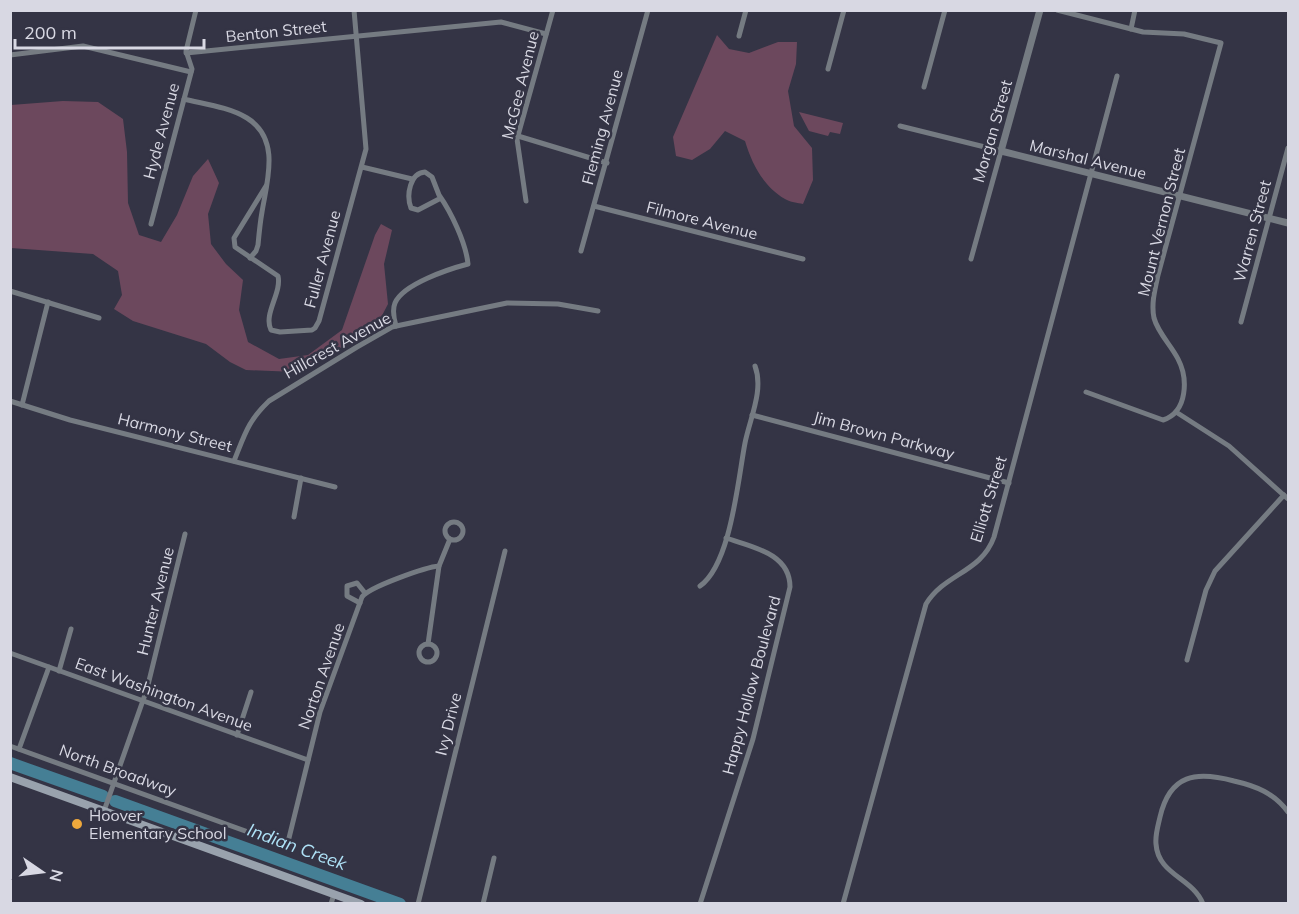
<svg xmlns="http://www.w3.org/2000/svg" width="1299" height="914" viewBox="0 0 1299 914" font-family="Mulish,sans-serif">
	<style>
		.green { fill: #6c485d }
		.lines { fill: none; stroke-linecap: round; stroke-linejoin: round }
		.river { stroke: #457f95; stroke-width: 12 }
		.minor { stroke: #757b82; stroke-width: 5 }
		.tertiary { stroke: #757b82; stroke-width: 7 }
		.secondary { stroke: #99a2ad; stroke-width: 8 }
		.poi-dot { fill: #eea83c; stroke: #343445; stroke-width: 2 }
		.labels { text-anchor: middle; stroke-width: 5; stroke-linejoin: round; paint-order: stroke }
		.street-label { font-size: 16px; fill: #d8d8e3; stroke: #343445 }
		.poi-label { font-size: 16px; fill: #d8d8e3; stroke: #343445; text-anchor: start }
		.water-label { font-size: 18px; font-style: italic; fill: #afe2f7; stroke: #343445 }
	</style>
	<rect width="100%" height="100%" fill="#343445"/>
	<g class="green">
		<path d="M717,35l12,14 20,4 29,-11h19l-1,22 -8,27 6,35 18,22 1,32 -10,24c-5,-1 -13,-2 -18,-5 -22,-13 -33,-35 -40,-58l-20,-10 -15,18 -18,11 -16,-4 -3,-19z"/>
		<polygon points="63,101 98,102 123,119 127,152 128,203 139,235 161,242 177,215 193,176 208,159 219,183 208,214 211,244 226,264 243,280 239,310 248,342 279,359 308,355 342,330 375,235 381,224 392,230 384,264 388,304 374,331 296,372 246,370 230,362 206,344 133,321 114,309 122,295 118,271 93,254 11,248 11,105"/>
		<polygon points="799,112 843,123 840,134 830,132 828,136 809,131"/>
	</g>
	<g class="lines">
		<g class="river">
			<polyline points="10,763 103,796"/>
			<polyline points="115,801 400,904"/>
		</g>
		<g class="minor">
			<path d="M1057,10l86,22 41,2 37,9 -63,232c-3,14 -7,29 -4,43 4,15 17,27 24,41 10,19 10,53 -15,61l-77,-28"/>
			<polyline points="1131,29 1135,10"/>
			<polyline points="739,36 746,10"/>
			<polyline points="186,53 501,22 546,34"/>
			<polyline points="10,55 83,46 191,72"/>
			<polyline points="828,69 844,10"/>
			<polyline points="924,87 945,10"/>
			<path d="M184,99c20,5 45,8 63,19 34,21 20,63 15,94 -2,11 -3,22 -4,33l-2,6 -6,7"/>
			<polyline points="900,126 1001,151 971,259"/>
			<polyline points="518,136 607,163"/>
			<polyline points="362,167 412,179"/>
			<path d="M266,186l-32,52 1,9 43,29c4,17 -15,38 -7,54l9,2 32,-2 3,-2 4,-7 47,-172 -12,-139"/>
			<polyline points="526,201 517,139 553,10"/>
			<polyline points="594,206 803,259"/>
			<polyline points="151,224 192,69 186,51 196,10"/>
			<polyline points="581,251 648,10"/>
			<polyline points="10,291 99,318"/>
			<polyline points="1241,322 1288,148"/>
			<path d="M396,326c-2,-7 -4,-16 -1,-23 8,-19 54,-34 73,-39 -2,-21 -17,-52 -29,-69l-7,-18 -7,-5c-15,1 -19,23 -14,36l7,2 23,-12"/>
			<polyline points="10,401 70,420 335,487"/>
			<polyline points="22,405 48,302"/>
			<polyline points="1176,412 1229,446 1288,499"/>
			<polyline points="752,415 1009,483"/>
			<path d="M234,461c11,-27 14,-40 35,-60l88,-54 35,-20 9,-2 106,-22 51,1 40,7"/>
			<polyline points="294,517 301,478"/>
			<circle cx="454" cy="531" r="9"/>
			<path d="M700,586c31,-22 38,-107 45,-143 5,-25 19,-53 10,-77"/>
			<polyline points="360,603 347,596 347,586 357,583 365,593"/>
			<polyline points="428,644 439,566 450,539"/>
			<circle cx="428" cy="653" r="9"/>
			<polyline points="10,653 308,760"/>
			<polyline points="1187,660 1206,590 1215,571 1284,495"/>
			<polyline points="59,671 71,629"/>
			<polyline points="237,735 251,692"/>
			<path d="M10,746l274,99 5,-7 31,-126 42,-115c7,-10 64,-30 77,-31"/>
			<polyline points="19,749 49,667"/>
			<polyline points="104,811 147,689 185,534"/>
			<polyline points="331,904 334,894"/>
			<polyline points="418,904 505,551"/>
			<polyline points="483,904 494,858"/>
			<path d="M700,904l53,-165 37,-152c0,-34 -38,-40 -64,-49"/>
			<path d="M843,904l83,-300c19,-31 55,-31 68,-67l123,-461"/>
			<path d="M1203,904c-10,-26 -45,-29 -47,-60 -1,-9 2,-18 4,-27 10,-43 36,-46 74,-36 22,5 40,12 54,31"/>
		</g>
		<polyline class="tertiary" points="1040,10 1001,151 1288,223"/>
		<polyline class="secondary" points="10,777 361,904"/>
	</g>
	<circle class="poi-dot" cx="77" cy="824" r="6"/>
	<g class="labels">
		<g class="street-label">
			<text transform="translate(276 31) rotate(-6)" y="6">Benton Street</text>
			<text transform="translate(520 85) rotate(-76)" y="6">McGee Avenue</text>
			<text transform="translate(602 127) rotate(-75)" y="6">Fleming Avenue</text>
			<text transform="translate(161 131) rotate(-75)" y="6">Hyde Avenue</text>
			<text transform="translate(992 131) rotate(-74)" y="6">Morgan Street</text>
			<text transform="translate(1088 159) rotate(14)" y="6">Marshal Avenue</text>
			<text transform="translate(702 220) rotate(14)" y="6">Filmore Avenue</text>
			<text transform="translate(1161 222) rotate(-76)" y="6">Mount Vernon Street</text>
			<text transform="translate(1252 231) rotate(-75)" y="6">Warren Street</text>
			<text transform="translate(322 259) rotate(-75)" y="6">Fuller Avenue</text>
			<text transform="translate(337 345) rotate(-29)" y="6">Hillcrest Avenue</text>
			<text transform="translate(175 432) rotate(14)" y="6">Harmony Street</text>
			<text transform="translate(884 435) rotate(15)" y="6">Jim Brown Parkway</text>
			<text transform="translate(988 499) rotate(-73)" y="6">Elliott Street</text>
			<text transform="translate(155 601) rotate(-76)" y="6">Hunter Avenue</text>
			<text transform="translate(321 676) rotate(-71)" y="6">Norton Avenue</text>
			<text transform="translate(751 685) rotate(-75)" y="6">Happy Hollow Boulevard</text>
			<text transform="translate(164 694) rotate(20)" y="6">East Washington Avenue</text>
			<text transform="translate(448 724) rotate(-76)" y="6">Ivy Drive</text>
			<text transform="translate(118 770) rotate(20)" y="6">North Broadway</text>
		</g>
		<g class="poi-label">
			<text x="89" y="821">Hoover<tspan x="89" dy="18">Elementary School</tspan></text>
		</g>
		<g class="water-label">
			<text transform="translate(297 847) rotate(20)" y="6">Indian Creek</text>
		</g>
	</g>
	<rect width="1299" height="914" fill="none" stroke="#d8d8e3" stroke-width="24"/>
	<g transform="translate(42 872) rotate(104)" stroke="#343445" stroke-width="4.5" paint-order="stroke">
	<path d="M0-4.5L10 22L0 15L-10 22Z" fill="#d8d8e3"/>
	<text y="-9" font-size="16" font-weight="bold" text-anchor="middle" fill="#d8d8e3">N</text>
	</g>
	<path d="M15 39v9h189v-9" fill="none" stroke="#d8d8e3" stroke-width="3"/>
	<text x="24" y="39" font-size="18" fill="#d8d8e3" stroke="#343445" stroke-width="4.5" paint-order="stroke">200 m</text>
</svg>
